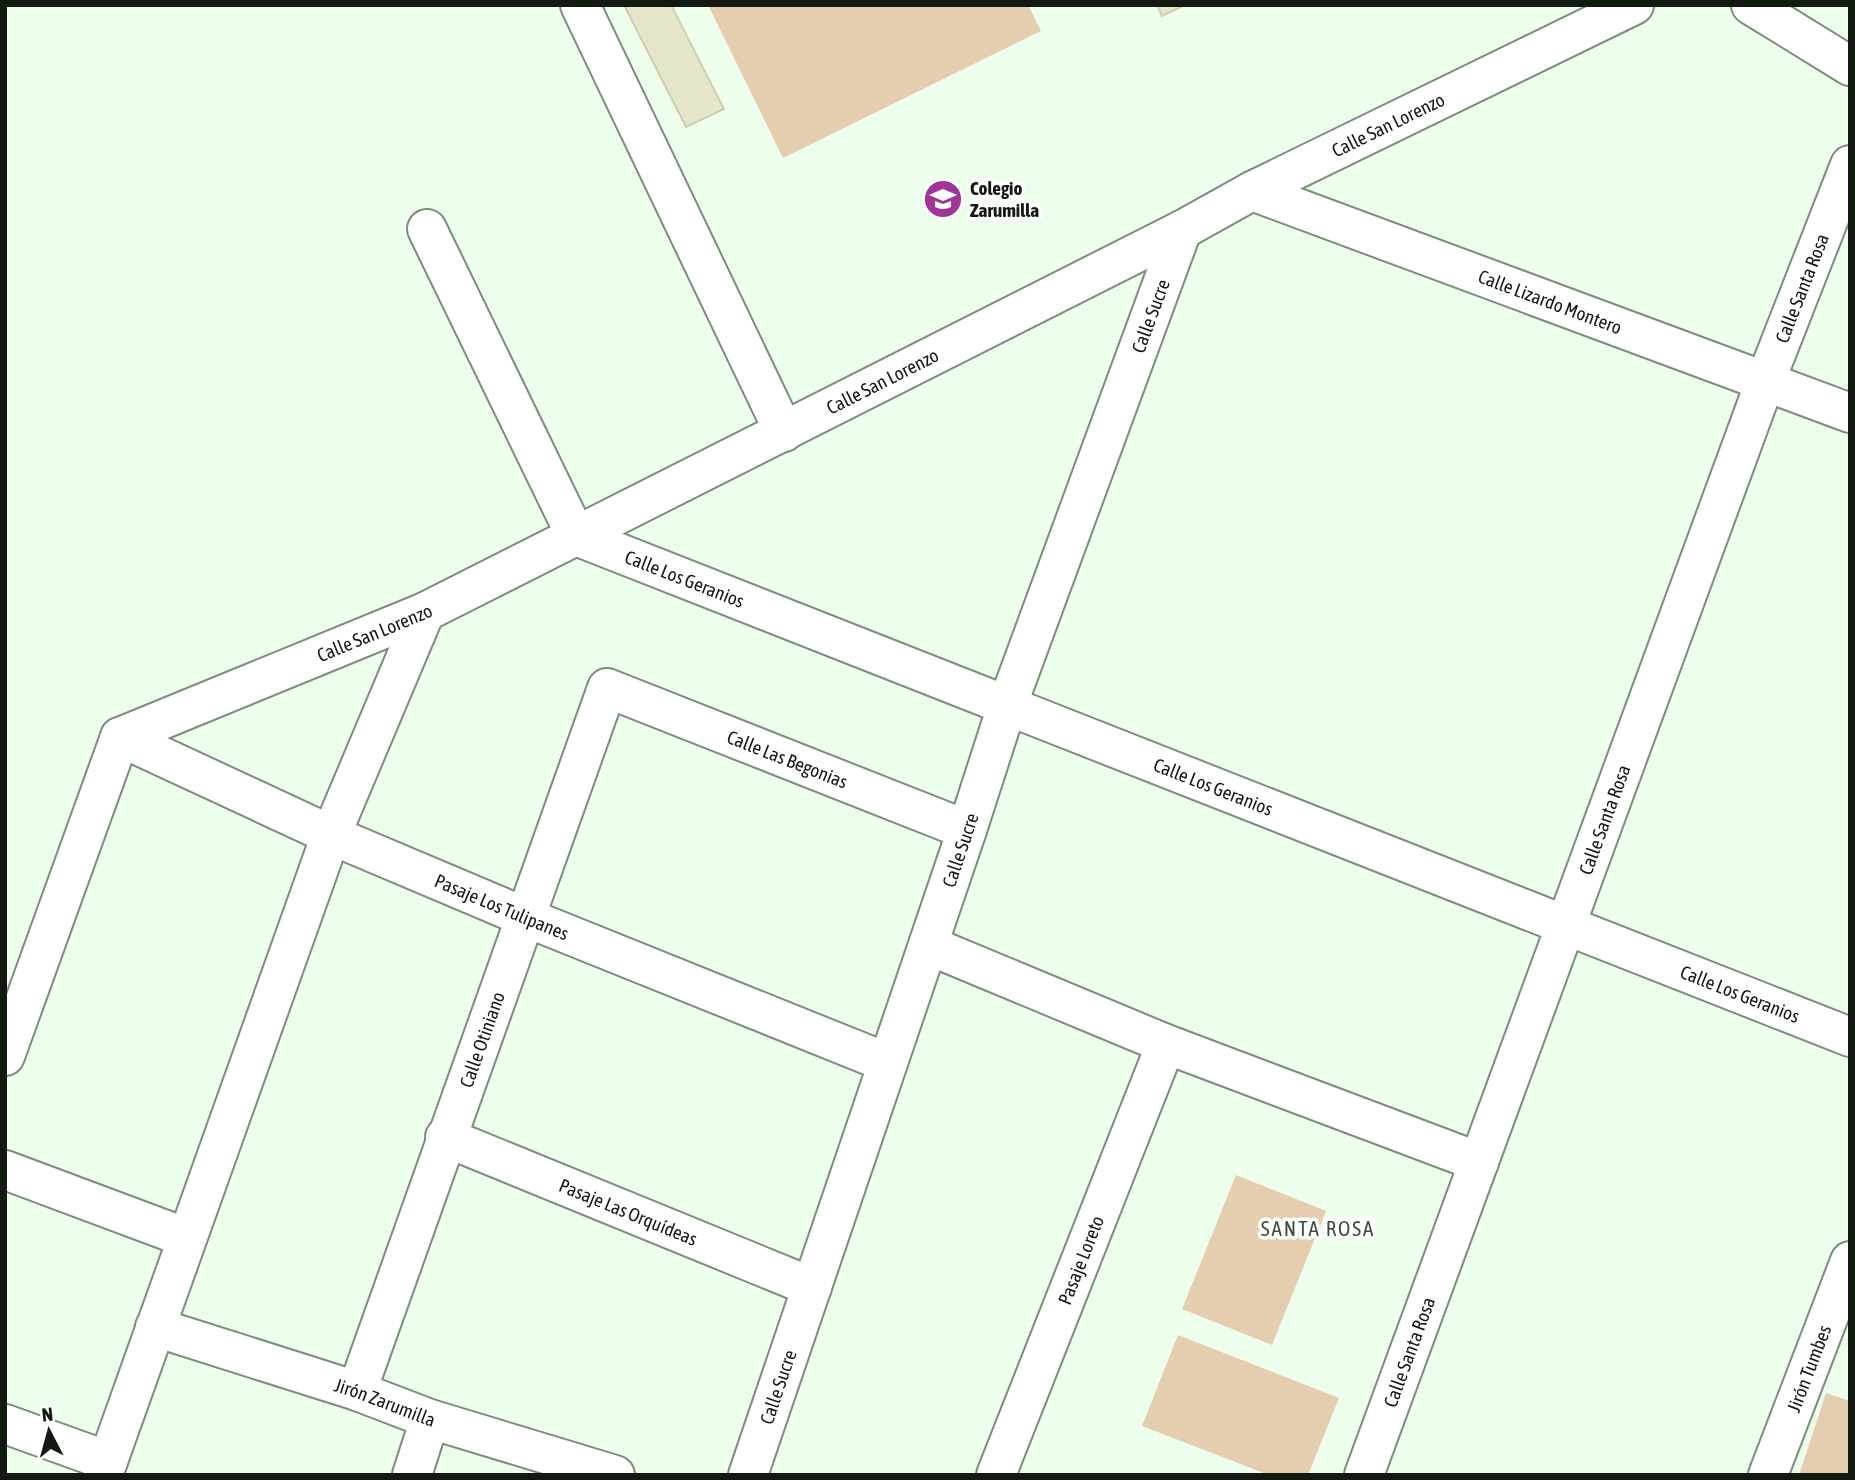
<svg xmlns="http://www.w3.org/2000/svg" width="1855" height="1480" viewBox="0 0 1855 1480" font-family="'Asap Condensed',sans-serif">
	<style>
		.green { fill: #e5ceb0 }
		.building { fill: #e5e6c9; stroke: #cdceb1; stroke-width: 2 }
		.lines { fill: none; stroke-linecap: round; stroke-linejoin: round }
		.minor-casing { stroke: #7a8e79; stroke-width: 42 }
		.minor { stroke: #fff; stroke-width: 38 }
		.labels { text-anchor: middle; stroke-width: 7; stroke-linejoin: round; paint-order: stroke }
		.street-label { font-size: 19px; fill: #121a12; stroke: #fff }
		.poi-label { font-size: 19px; font-weight: bold; fill: #121a12; stroke: #fff; text-anchor: start }
		.neighbourhood-label { font-size: 21px; letter-spacing: 2px; fill: #3d4f3c; stroke: #fff }
	</style>
	<rect width="100%" height="100%" fill="#edfeec"/>
	<g class="green">
		<polygon points="708,5 1028,5 1041,31 783,158"/>
		<polygon points="1236,1175 1326,1211 1272,1345 1182,1309"/>
		<polygon points="1178,1335 1339,1398 1308,1475 1269,1475 1142,1426"/>
		<polygon points="1826,1393 1850,1401 1850,1475 1799,1475"/>
	</g>
	<g class="building">
		<polygon points="624,5 671,5 724,109 686,127"/>
		<polygon points="1157,5 1185,5 1162,16"/>
	</g>
	<g class="lines">
		<g class="minor-casing">
			<g id="minor">
				<polyline points="580,5 784,432"/>
				<polyline points="1751,5 1850,66"/>
				<path id="s1" d="M1252,191l598,222"/>
				<path id="s2" d="M427,229l149,307 1274,501"/>
				<path id="s3" d="M120,737l305,-125 757,-382 70,-39 382,-186"/>
				<path id="s4" d="M120,737l211,98 194,82 363,146"/>
				<polyline points="928,945 1166,1044 1479,1162"/>
				<polyline points="5,1056 120,737"/>
				<path id="s5" d="M445,1137l367,150"/>
				<polyline points="5,1170 187,1238"/>
				<path id="s6" d="M155,1327l202,64 73,28 185,56"/>
				<path id="s7" d="M357,1391l250,-703 360,142"/>
				<polyline points="5,1424 108,1461"/>
				<polyline points="103,1475 331,835 425,612"/>
				<polyline points="412,1475 430,1419"/>
				<path id="s8" d="M748,1475l219,-645 40,-124 175,-476"/>
				<path id="s9" d="M996,1475l170,-431"/>
				<path id="s10" d="M1364,1475l401,-1093 85,-217"/>
				<path id="s11" d="M1768,1475l82,-214"/>
			</g>
		</g>
		<use href="#minor" class="minor"/>
	</g>
	<defs>
		<g id="school-disc" transform="scale(2.0125)"><circle r="9.5" fill="#a03597" stroke="#fff"/><path d="M0-5L7-2L0 1L-7-2ZM-4 1L0 2.5L4 1V4Q0 6-4 4Z" fill="#fff"/></g>
	</defs>
	<g fill-rule="evenodd">
		<use href="#school-disc" x="943" y="199"/>
	</g>
	<g class="labels">
		<g class="street-label">
			<text dy="7" stroke="none"><textPath href="#s3" startOffset="1409">Calle San Lorenzo</textPath></text>
			<text dy="7" stroke="none"><textPath href="#s10" startOffset="1265">Calle Santa Rosa</textPath></text>
			<text dy="7" stroke="none"><textPath href="#s1" startOffset="318">Calle Lizardo Montero</textPath></text>
			<text dy="7" stroke="none"><textPath href="#s8" startOffset="1227">Calle Sucre</textPath></text>
			<text dy="7" stroke="none"><textPath href="#s3" startOffset="842">Calle San Lorenzo</textPath></text>
			<text dy="7" stroke="none"><textPath href="#s2" startOffset="458">Calle Los Geranios</textPath></text>
			<text dy="7" stroke="none"><textPath href="#s3" startOffset="275">Calle San Lorenzo</textPath></text>
			<text dy="7" stroke="none"><textPath href="#s7" startOffset="940">Calle Las Begonias</textPath></text>
			<text dy="7" stroke="none"><textPath href="#s2" startOffset="1026">Calle Los Geranios</textPath></text>
			<text dy="7" stroke="none"><textPath href="#s10" startOffset="698">Calle Santa Rosa</textPath></text>
			<text dy="7" stroke="none"><textPath href="#s8" startOffset="660">Calle Sucre</textPath></text>
			<text dy="7" stroke="none"><textPath href="#s4" startOffset="418">Pasaje Los Tulipanes</textPath></text>
			<text dy="7" stroke="none"><textPath href="#s2" startOffset="1592">Calle Los Geranios</textPath></text>
			<text dy="7" stroke="none"><textPath href="#s7" startOffset="373">Calle Otiniano</textPath></text>
			<text dy="7" stroke="none"><textPath href="#s5" startOffset="198">Pasaje Las Orquídeas</textPath></text>
			<text dy="7" stroke="none"><textPath href="#s9" startOffset="231">Pasaje Loreto</textPath></text>
			<text dy="7" stroke="none"><textPath href="#s10" startOffset="131">Calle Santa Rosa</textPath></text>
			<text dy="7" stroke="none"><textPath href="#s11" startOffset="114">Jirón Tumbes</textPath></text>
			<text dy="7" stroke="none"><textPath href="#s8" startOffset="93">Calle Sucre</textPath></text>
			<text dy="7" stroke="none"><textPath href="#s6" startOffset="242">Jirón Zarumilla</textPath></text>
		</g>
		<g class="poi-label">
			<text x="970" y="195">Colegio<tspan x="970" dy="22">Zarumilla</tspan></text>
		</g>
		<g class="neighbourhood-label">
			<text x="1318" y="1236">SANTA ROSA</text>
		</g>
	</g>
	<rect width="1855" height="1480" fill="none" stroke="#121a12" stroke-width="14"/>
	<g transform="translate(49 1431) rotate(354)" stroke="#ffffff" stroke-width="5" paint-order="stroke">
	<path d="M0-5L12 26L0 18L-12 26Z" fill="#121a12"/>
	<text y="-10" font-size="19" font-weight="bold" text-anchor="middle" fill="#121a12">N</text>
	</g>
</svg>
